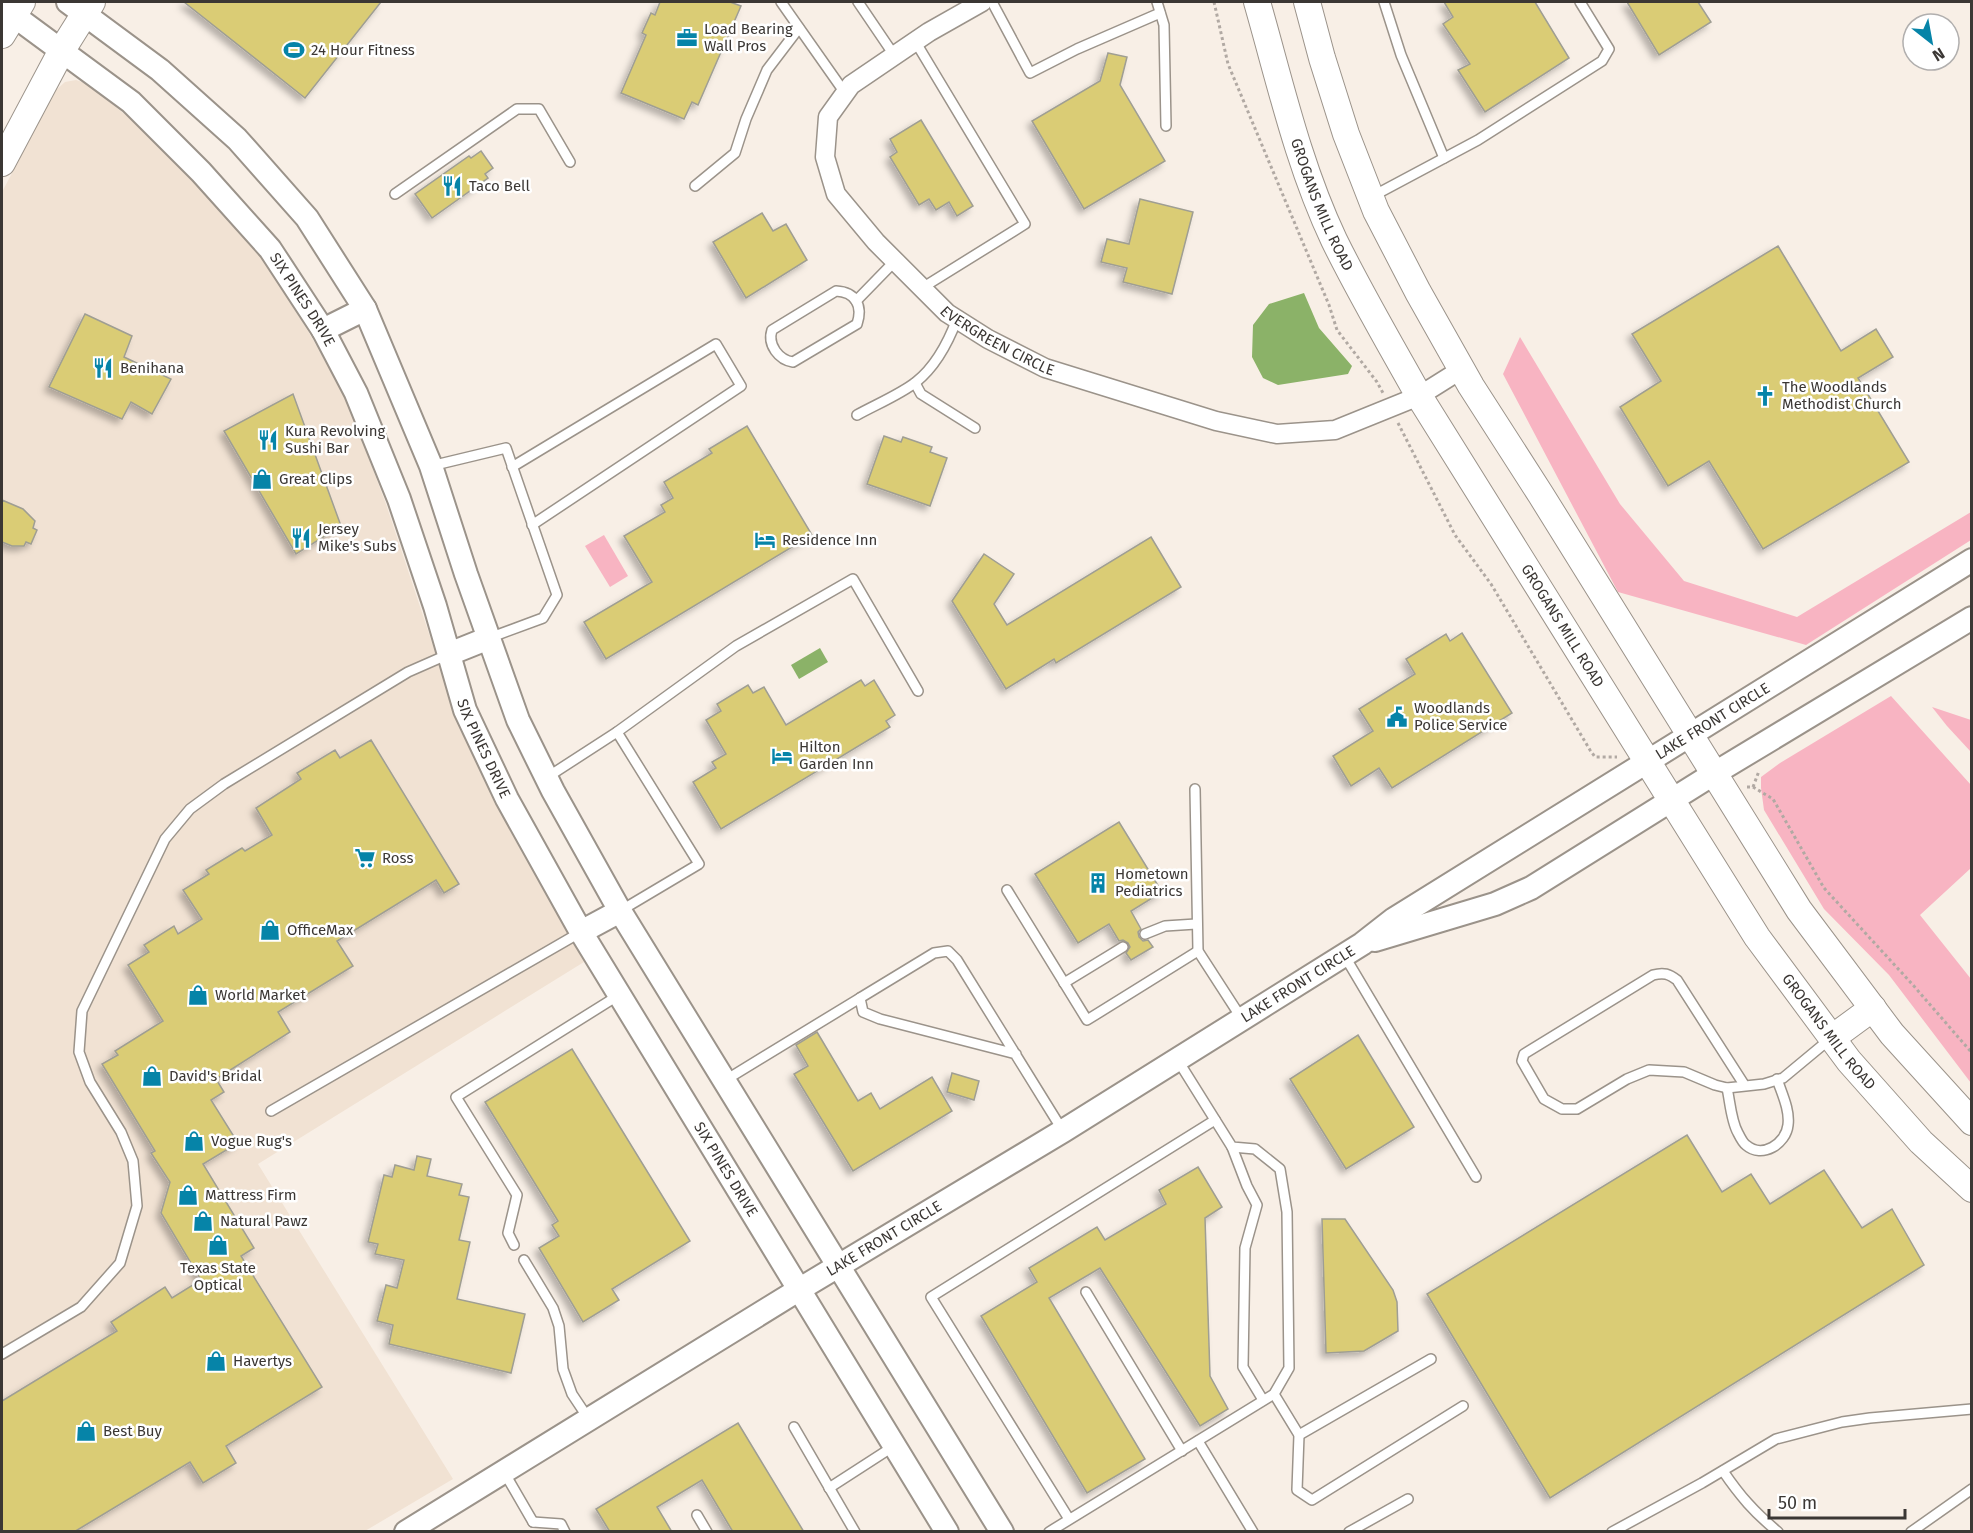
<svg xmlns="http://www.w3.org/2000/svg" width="1973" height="1533" viewBox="0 0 1973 1533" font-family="'Fira Sans',sans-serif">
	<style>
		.built { fill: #f1e2d3 }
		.green { fill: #f8b4c2 }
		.water { fill: #8bb268 }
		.building { fill: #dacc75; stroke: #9f9e93; stroke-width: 1.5; filter: url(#shadow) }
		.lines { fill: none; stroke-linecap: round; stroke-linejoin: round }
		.service-casing { stroke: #9b938a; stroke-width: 12 }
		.minor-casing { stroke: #9b938a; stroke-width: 21 }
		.tertiary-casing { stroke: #9b938a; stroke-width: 26 }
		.secondary-casing { stroke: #9b938a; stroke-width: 28 }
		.path { stroke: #b1a9a3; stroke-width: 3; stroke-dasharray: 3 3; stroke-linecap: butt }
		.service { stroke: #fff; stroke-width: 9 }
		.minor { stroke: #fff; stroke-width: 18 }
		.tertiary { stroke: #fff; stroke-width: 22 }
		.secondary { stroke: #fff; stroke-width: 26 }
		.labels { text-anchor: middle; stroke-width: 5; stroke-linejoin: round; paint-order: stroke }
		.poi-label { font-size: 15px; fill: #3b3734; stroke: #fff; text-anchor: start }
		.street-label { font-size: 15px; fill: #3b3734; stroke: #fff }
	</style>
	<defs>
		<filter id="shadow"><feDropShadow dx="-4.5" dy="4.5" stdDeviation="3" flood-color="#0004"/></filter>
	</defs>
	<rect width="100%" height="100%" fill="#f8efe6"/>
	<polygon class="built" points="76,80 88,84 163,146 262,257 308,331 346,398 386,504 456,715 499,807 584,962 258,1164 453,1479 365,1531 2,1532 2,192 56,90 65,82"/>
	<g class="green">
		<polygon points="1520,337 1620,504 1684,581 1797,617 1971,512 1971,540 1806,645 1618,592 1503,374"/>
		<polygon points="604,535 628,576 610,587 585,546"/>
		<polygon points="1891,696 1971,785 1971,868 1920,915 1971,979 1971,1083 1889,975 1824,909 1764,810 1761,788 1761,777 1780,763"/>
		<polygon points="1932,707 1971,720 1971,752 1947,726"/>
	</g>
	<g class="water">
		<polygon points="1304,293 1319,328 1352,366 1348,374 1278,385 1263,378 1252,357 1253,325 1269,304"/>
		<polygon points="820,648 828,662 799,679 791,665"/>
	</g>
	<g class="building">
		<polygon points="184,2 381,2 305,98"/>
		<polygon points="660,2 730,2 741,6 698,105 692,102 684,119 621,93 646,35 642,33 651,13 655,15"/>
		<polygon points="1444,2 1535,2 1569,58 1485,112 1458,70 1470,64 1443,24 1453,17"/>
		<polygon points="1627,2 1698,2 1711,22 1659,55"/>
		<polygon points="1108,53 1127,57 1120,85 1165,161 1084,209 1032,121 1100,81"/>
		<polygon points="921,120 973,206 957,216 949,202 936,210 929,199 919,205 890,157 897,152 890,139"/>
		<polygon points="481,151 493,168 485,174 488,178 432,218 415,194 469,156 471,158"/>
		<polygon points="1140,199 1193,212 1172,294 1123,282 1127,268 1101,262 1107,239 1129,244"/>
		<polygon points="762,213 773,231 786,224 807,260 746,298 713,242"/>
		<polygon points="1778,246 1841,351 1876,329 1893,357 1858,378 1909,462 1763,549 1709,461 1668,486 1620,407 1661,381 1632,334"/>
		<polygon points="85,314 132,336 124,357 171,379 152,414 131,402 122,419 49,387"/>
		<polygon points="293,394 341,526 296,554 224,431"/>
		<polygon points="747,426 812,535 606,659 584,622 652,582 624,536 665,512 661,505 673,498 664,482 712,453 709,449"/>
		<polygon points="884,436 901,442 903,437 932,447 930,452 947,458 930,506 867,484"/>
		<polygon points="2,500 23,509 35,521 33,528 37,530 31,544 26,542 24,546 12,546 2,542"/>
		<polygon points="1151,537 1181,587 1056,663 1054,659 1006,689 952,601 984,554 1014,574 994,604 1007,625"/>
		<polygon points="1462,633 1512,713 1392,788 1379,768 1351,786 1333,756 1373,731 1359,709 1415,674 1406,659 1446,634 1450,641"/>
		<polygon points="861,680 865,686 874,680 895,715 886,721 890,727 721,829 693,782 716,768 712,762 726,754 706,720 721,711 717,704 748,685 753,693 764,687 786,725"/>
		<polygon points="371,740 459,884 444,893 436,880 337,941 353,966 278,1012 290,1032 216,1079 224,1092 211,1100 238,1143 203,1164 254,1248 241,1256 322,1387 226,1446 236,1463 203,1483 190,1462 74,1532 2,1532 2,1401 117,1331 111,1322 165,1287 172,1298 201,1280 161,1213 170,1182 151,1153 155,1151 102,1064 118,1055 115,1051 163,1021 128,965 149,952 144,945 174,926 178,934 202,919 183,890 209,874 206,870 242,848 245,851 272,835 256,808 301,779 297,773 335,750 340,758"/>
		<polygon points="1119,822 1162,892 1131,911 1141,929 1138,932 1139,937 1143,941 1148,940 1153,947 1131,960 1126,953 1130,947 1128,943 1123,940 1119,941 1109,924 1078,943 1035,874"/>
		<polygon points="817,1032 858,1101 871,1093 880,1109 932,1077 952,1111 853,1171 794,1074 808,1066 796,1045"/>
		<polygon points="1358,1035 1414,1127 1346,1169 1290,1079"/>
		<polygon points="572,1049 690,1241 612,1289 619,1300 583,1322 539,1248 559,1236 552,1225 558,1221 485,1102"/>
		<polygon points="952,1073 979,1081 974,1100 947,1092"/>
		<polygon points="1687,1135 1722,1192 1751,1174 1770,1204 1824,1170 1862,1228 1892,1209 1924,1265 1550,1498 1427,1294"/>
		<polygon points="417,1156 431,1159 427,1176 462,1184 459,1195 469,1197 459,1240 470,1242 457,1299 525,1314 511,1373 389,1344 393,1325 377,1321 386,1285 397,1288 404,1260 375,1254 378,1244 368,1242 384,1175 392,1177 395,1165 414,1170"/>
		<polygon points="1198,1167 1222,1207 1205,1218 1210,1376 1228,1409 1200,1426 1100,1268 1049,1298 1145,1459 1087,1493 981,1316 1037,1282 1029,1268 1097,1227 1105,1240 1166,1204 1159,1190"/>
		<polygon points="1322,1219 1345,1219 1393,1290 1397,1302 1398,1331 1364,1351 1326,1353"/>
		<polygon points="738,1423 804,1532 733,1532 702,1480 657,1507 672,1532 610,1532 596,1509"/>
	</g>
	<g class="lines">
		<g class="service-casing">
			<g id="service">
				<polyline points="781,2 845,93"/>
				<polyline points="858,2 894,55"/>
				<polyline points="992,2 1030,73 1077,49 1160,13"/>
				<polyline points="1157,2 1164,25 1166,126"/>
				<polyline points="1384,2 1401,55 1444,158"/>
				<polyline points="915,41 1025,224 922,288"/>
				<polyline points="695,186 735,153 746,119 767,70 799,28"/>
				<polyline points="395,194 517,109 539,109 570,162"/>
				<polyline points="1373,196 1478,140 1602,61 1609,49 1580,2"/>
				<path d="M836,291c20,1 27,15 21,33l-64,38c-14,-2 -26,-17 -21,-32z"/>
				<polyline points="856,301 895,261"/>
				<polyline points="915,383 921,394 975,428"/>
				<path d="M857,415c18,-10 44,-21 59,-33 20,-16 32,-39 41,-63"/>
				<polyline points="431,466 506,448 557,595 543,618 489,638"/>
				<polyline points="512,467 716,344 741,386 532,525"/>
				<polyline points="617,732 699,864 620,911"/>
				<polyline points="546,778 617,732 736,646 853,579 918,691"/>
				<polyline points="1195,789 1198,951 1242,1019"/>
				<polyline points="1007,890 1087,1020 1198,951"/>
				<polyline points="1145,934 1165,926 1196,924"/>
				<polyline points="1344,955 1476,1177"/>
				<polyline points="1064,983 1123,947"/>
				<polyline points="1016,1054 880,1019 863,1012 860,998 934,953 948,951 957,960 1063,1131"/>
				<polyline points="724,1081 860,998"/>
				<path d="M1745,1086l-68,-106c-8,-6 -13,-8 -24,-5l-129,79 -2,7 22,38 18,10h15l50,-30 22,-9 35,2 31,13 12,3 37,-4 19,-6 47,-39"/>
				<path d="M1727,1088c3,13 4,33 11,45 2,4 5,10 8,12 16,14 40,-1 42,-20 2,-15 -6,-31 -11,-46"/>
				<polyline points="271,1111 581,932"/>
				<polyline points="1232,1147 1247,1186 1257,1205 1245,1248 1243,1367 1263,1400"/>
				<polyline points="514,1245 508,1233 517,1195 456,1097 619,995"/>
				<polyline points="524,1260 553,1308 559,1326 563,1369 572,1394 588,1418"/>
				<polyline points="1086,1292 1182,1451"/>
				<polyline points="2,1354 81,1307 120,1263 137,1206 133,1161 121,1132 90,1082 79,1052 82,1011 165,839 190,809 224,784 408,672 449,654"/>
				<polyline points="1274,1394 1299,1435 1297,1490 1312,1500 1463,1406"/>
				<polyline points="794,1427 855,1532"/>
				<polyline points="1299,1435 1431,1359"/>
				<polyline points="1198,1441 1253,1532"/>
				<path d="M1723,1471c17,25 31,41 55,61"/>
				<polyline points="504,1472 533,1522"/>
				<polyline points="829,1488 894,1446"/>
				<polyline points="697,1515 707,1532"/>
				<polyline points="1069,1519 931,1297 1215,1120"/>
				<polyline points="533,1522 561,1524 565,1532"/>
				<polyline points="1049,1532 1274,1394 1289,1368 1287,1212 1280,1169 1255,1149 1232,1147 1177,1059"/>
				<polyline points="1349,1532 1408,1499"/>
				<polyline points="1612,1532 1702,1483 1776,1439 1842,1422 1870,1418 1972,1409"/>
				<polyline points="1911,1532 1972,1489"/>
			</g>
		</g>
		<g class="minor-casing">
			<g id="minor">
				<path id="s1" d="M982,2l-53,30 -78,53 -23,32 -3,40 11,37 40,48 71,71 41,26 57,29 171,53 61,13 58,-4 84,-34 43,-27"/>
			</g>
		</g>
		<g class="tertiary-casing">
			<g id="tertiary">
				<polyline points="68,2 160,70 237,139 307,218 365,309 431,466 466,574 518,720 553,791 620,911 1002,1532"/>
				<path id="s2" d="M2,5l11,10 118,87 70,70 69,77 53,81 33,63 43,106 36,107 30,104 42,89 74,133 366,600"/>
				<polyline points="323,330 365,309"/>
				<polyline points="449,654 489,638"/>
				<polyline points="581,932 620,911"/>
				<polyline points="1375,940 1495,904 1531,888 1715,773 1972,618"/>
				<path id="s3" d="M406,1532l394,-243 263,-158 299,-187 32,-25 578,-359"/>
			</g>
		</g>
		<g class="secondary-casing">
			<g id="secondary">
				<path id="s4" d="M1257,2c23,80 41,162 77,238 26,53 56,104 85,156l338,541 92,124 72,81 51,47"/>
				<polyline points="1307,2 1322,58 1346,134 1376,211 1418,292 1471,386 1541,495 1799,910 1892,1034 1972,1122"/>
				<polyline points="2,35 22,2"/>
				<polyline points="2,163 62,50 92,2"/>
				<polyline points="1832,1038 1873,1008"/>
			</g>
		</g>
		<g class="path">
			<polyline points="1214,2 1228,64 1329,305 1337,330 1377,382 1383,393"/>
			<polyline points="1398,423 1455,535 1491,584 1590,750 1595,757 1617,757"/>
			<polyline points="1747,787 1753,787 1773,799 1824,888 1913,985 1972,1053"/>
			<polyline points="1753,787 1759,771"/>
		</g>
		<use href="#service" class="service"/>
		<use href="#minor" class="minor"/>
		<use href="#tertiary" class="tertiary"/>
		<use href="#secondary" class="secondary"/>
	</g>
	<defs>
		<g id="office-bare" transform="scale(1.62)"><path d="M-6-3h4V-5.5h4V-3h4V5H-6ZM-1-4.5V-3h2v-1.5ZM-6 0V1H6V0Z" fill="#0684a8" stroke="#fff" stroke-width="2.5" paint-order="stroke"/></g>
		<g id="stadium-bare" transform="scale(1.62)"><path d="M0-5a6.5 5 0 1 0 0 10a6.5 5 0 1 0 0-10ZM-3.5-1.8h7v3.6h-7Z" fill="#0684a8" stroke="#fff" stroke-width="2.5" paint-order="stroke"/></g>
		<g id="restaurant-bare" transform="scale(1.62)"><path d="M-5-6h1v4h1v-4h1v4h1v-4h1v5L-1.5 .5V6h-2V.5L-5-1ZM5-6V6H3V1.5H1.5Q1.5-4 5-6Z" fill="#0684a8" stroke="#fff" stroke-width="2.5" paint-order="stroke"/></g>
		<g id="church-bare" transform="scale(1.62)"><path d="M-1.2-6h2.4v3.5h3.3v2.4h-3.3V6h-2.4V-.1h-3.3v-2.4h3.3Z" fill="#0684a8" stroke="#fff" stroke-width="2.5" paint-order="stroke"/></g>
		<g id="shop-bare" transform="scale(1.62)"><path d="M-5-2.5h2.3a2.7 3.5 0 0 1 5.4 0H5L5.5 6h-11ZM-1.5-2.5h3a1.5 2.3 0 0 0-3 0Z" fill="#0684a8" stroke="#fff" stroke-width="2.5" paint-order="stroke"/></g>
		<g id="hotel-bare" transform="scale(1.62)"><path d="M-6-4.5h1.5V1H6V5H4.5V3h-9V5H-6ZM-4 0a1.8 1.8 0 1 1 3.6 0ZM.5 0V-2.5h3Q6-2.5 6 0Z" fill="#0684a8" stroke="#fff" stroke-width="2.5" paint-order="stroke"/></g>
		<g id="civic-bare" transform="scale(1.62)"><path d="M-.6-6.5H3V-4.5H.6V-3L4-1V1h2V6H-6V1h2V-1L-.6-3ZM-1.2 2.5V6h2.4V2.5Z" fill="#0684a8" stroke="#fff" stroke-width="2.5" paint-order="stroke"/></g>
		<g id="supermarket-bare" transform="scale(1.62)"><path d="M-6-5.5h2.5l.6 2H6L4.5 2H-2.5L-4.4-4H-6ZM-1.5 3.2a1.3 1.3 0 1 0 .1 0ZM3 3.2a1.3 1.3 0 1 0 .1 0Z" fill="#0684a8" stroke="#fff" stroke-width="2.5" paint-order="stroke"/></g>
		<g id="building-bare" transform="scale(1.62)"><path d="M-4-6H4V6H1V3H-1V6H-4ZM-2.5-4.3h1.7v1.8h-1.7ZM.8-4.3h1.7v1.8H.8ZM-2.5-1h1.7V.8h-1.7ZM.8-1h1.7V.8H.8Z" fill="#0684a8" stroke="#fff" stroke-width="2.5" paint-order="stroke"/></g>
	</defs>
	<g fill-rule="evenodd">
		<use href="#office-bare" x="687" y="38"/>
		<use href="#stadium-bare" x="294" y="50"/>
		<use href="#restaurant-bare" x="452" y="186"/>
		<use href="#restaurant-bare" x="103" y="368"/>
		<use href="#church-bare" x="1765" y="396"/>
		<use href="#restaurant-bare" x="268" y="440"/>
		<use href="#shop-bare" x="262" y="479"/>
		<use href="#restaurant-bare" x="301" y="538"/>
		<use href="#hotel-bare" x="765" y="540"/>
		<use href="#civic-bare" x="1397" y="717"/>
		<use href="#hotel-bare" x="782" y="756"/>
		<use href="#supermarket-bare" x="365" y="858"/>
		<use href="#building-bare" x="1098" y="883"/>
		<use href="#shop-bare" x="270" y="930"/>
		<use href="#shop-bare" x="198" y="995"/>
		<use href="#shop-bare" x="152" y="1076"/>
		<use href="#shop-bare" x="194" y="1141"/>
		<use href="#shop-bare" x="188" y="1195"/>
		<use href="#shop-bare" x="203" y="1221"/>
		<use href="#shop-bare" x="218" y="1245"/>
		<use href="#shop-bare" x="216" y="1361"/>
		<use href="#shop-bare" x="86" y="1431"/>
	</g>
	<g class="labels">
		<g class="poi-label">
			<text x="704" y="34">Load Bearing<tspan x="704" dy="17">Wall Pros</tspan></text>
			<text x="311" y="55">24 Hour Fitness</text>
			<text x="469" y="191">Taco Bell</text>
			<text x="120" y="373">Benihana</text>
			<text x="1782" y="392">The Woodlands<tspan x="1782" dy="17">Methodist Church</tspan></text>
			<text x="285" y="436">Kura Revolving<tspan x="285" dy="17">Sushi Bar</tspan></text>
			<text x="279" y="484">Great Clips</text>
			<text x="318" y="534">Jersey<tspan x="318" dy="17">Mike's Subs</tspan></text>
			<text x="782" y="545">Residence Inn</text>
			<text x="1414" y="713">Woodlands<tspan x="1414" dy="17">Police Service</tspan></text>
			<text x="799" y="752">Hilton<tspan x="799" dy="17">Garden Inn</tspan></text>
			<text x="382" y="863">Ross</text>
			<text x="1115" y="879">Hometown<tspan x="1115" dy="17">Pediatrics</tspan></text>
			<text x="287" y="935">OfficeMax</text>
			<text x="215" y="1000">World Market</text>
			<text x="169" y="1081">David's Bridal</text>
			<text x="211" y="1146">Vogue Rug's</text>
			<text x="205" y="1200">Mattress Firm</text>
			<text x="220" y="1226">Natural Pawz</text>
			<text x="218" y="1273" text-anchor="middle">Texas State<tspan x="218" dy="17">Optical</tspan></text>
			<text x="233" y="1366">Havertys</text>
			<text x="103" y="1436">Best Buy</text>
		</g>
		<g class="street-label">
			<text dy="5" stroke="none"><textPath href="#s4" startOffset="213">GROGANS MILL ROAD</textPath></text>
			<text dy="5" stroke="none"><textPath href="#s2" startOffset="424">SIX PINES DRIVE</textPath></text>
			<text dy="5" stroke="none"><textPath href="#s1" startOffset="494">EVERGREEN CIRCLE</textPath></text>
			<text dy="5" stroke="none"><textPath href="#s4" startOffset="699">GROGANS MILL ROAD</textPath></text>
			<text dy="5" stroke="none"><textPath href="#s3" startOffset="1538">LAKE FRONT CIRCLE</textPath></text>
			<text dy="5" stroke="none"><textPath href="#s2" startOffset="910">SIX PINES DRIVE</textPath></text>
			<text dy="5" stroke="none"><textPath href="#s3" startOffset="1047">LAKE FRONT CIRCLE</textPath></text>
			<text dy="5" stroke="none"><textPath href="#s4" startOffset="1185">GROGANS MILL ROAD</textPath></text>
			<text dy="5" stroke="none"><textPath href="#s2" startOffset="1396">SIX PINES DRIVE</textPath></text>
			<text dy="5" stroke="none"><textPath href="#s3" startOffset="561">LAKE FRONT CIRCLE</textPath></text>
		</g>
	</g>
	<rect width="1973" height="1533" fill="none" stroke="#3b3734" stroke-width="6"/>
	<g transform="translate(1931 42) rotate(149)"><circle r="28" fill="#ffffff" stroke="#b1afae" stroke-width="1.5"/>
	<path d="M0-4.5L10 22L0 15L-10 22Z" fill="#0684a8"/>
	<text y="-9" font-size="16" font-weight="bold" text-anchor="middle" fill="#3b3734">N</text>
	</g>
	<path d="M1769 1509v9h136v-9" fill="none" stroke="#3b3734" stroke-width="3"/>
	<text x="1778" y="1509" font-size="18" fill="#3b3734" stroke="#ffffff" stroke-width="4.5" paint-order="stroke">50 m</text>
</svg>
